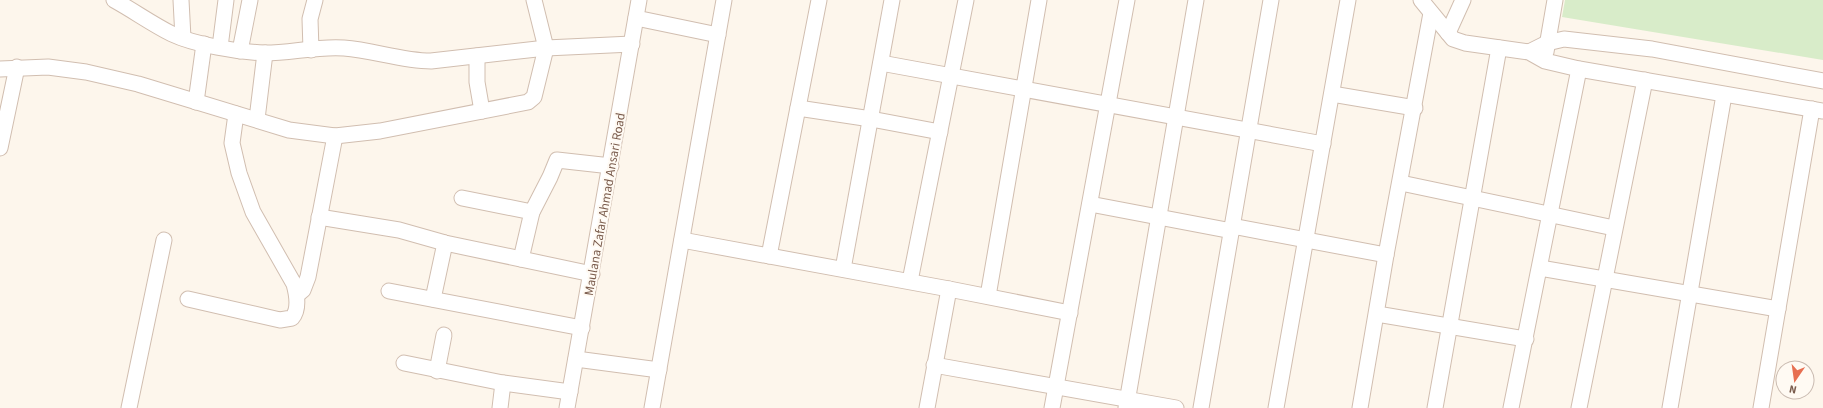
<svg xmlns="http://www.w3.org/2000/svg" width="1823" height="408" viewBox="0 0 1823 408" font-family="'Source Sans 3',sans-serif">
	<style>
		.pitch { fill: #d8ecc9 }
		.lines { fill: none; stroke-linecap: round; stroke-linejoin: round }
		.minor-casing { stroke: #d1beb0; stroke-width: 17 }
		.minor { stroke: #fff; stroke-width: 15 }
		.labels { text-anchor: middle; stroke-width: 4; stroke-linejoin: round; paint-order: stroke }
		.street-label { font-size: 13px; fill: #7a5c4d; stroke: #fffaf3 }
	</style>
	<rect width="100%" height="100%" fill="#fdf6ec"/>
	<polygon class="pitch" points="1565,0 1823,0 1823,60 1562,17"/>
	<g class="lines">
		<g class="minor-casing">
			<g id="minor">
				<path d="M114,0c20,11 38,24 58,34 23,11 67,18 93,19 26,0 52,-7 79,-5 29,2 57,13 87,13l115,-13 86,-4"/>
				<polyline points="181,0 183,38"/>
				<polyline points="1421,0 1453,39 1465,43 1529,52 1545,61 1579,69 1823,111"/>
				<polyline points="636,18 718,35"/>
				<polyline points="1448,33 1463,0"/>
				<polyline points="220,47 226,0"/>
				<polyline points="311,50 310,19 315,0"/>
				<polyline points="240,51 250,0"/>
				<polyline points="1529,52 1547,43 1564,39 1652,49 1823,81"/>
				<polyline points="1546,52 1555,0"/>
				<polyline points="477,56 477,82 482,111"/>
				<polyline points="881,63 1323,144"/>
				<polyline points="0,69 48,67 86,72 138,84 289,130 335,136 380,131 528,102 534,97 546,48 534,0"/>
				<polyline points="1332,94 1415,108"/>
				<polyline points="196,102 204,44"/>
				<polyline points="798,108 871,119 940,132"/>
				<polyline points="257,119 265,53"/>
				<polyline points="0,148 17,67"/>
				<polyline points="1401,183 1614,228"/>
				<polyline points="462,198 532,212"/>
				<polyline points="1090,204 1232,231"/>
				<polyline points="319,217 399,230 445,243 592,274"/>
				<polyline points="1232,226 1386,255"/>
				<polyline points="682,240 949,289 1070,313"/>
				<polyline points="769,256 819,0"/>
				<polyline points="521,259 532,212 550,177 557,160 611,166"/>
				<polyline points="1540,268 1778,309"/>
				<polyline points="843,269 892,0"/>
				<polyline points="910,281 966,0"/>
				<polyline points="389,291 582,328"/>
				<polyline points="297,295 303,290 308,277 335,136"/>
				<polyline points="988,296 1039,0"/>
				<path d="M188,299l92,21 12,-2c7,-8 5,-23 2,-34l-41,-72 -14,-39 -7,-30 4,-29"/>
				<polyline points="433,299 445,243"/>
				<polyline points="1377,314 1526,339"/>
				<polyline points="576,359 659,370"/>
				<polyline points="404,363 503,383 570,392"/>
				<polyline points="934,365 1176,408"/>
				<polyline points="437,371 444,335"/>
				<polyline points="129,408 164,240"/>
				<polyline points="500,408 503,383"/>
				<polyline points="567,408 639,0"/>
				<polyline points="652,408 724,0"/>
				<polyline points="927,408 949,289"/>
				<polyline points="1052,408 1127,0"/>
				<polyline points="1126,408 1196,0"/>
				<polyline points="1201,408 1271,0"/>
				<polyline points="1276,408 1348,0"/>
				<polyline points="1360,408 1386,255 1431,13"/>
				<polyline points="1435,408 1499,48"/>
				<polyline points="1511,408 1579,69"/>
				<polyline points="1579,408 1645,80"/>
				<polyline points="1670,408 1724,95"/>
				<polyline points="1761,408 1812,109"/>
			</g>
		</g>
		<use href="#minor" class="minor"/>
	</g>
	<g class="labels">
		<g class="street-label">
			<text transform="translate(604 204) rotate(-80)" y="5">Maulana Zafar Ahmad Ansari Road</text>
		</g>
	</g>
	<g transform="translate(1795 380) rotate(193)"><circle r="19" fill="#fffaf3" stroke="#cabbb1"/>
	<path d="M0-3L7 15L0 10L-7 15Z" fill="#e76f51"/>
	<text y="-6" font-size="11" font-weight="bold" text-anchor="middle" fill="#7a5c4d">N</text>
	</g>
</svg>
